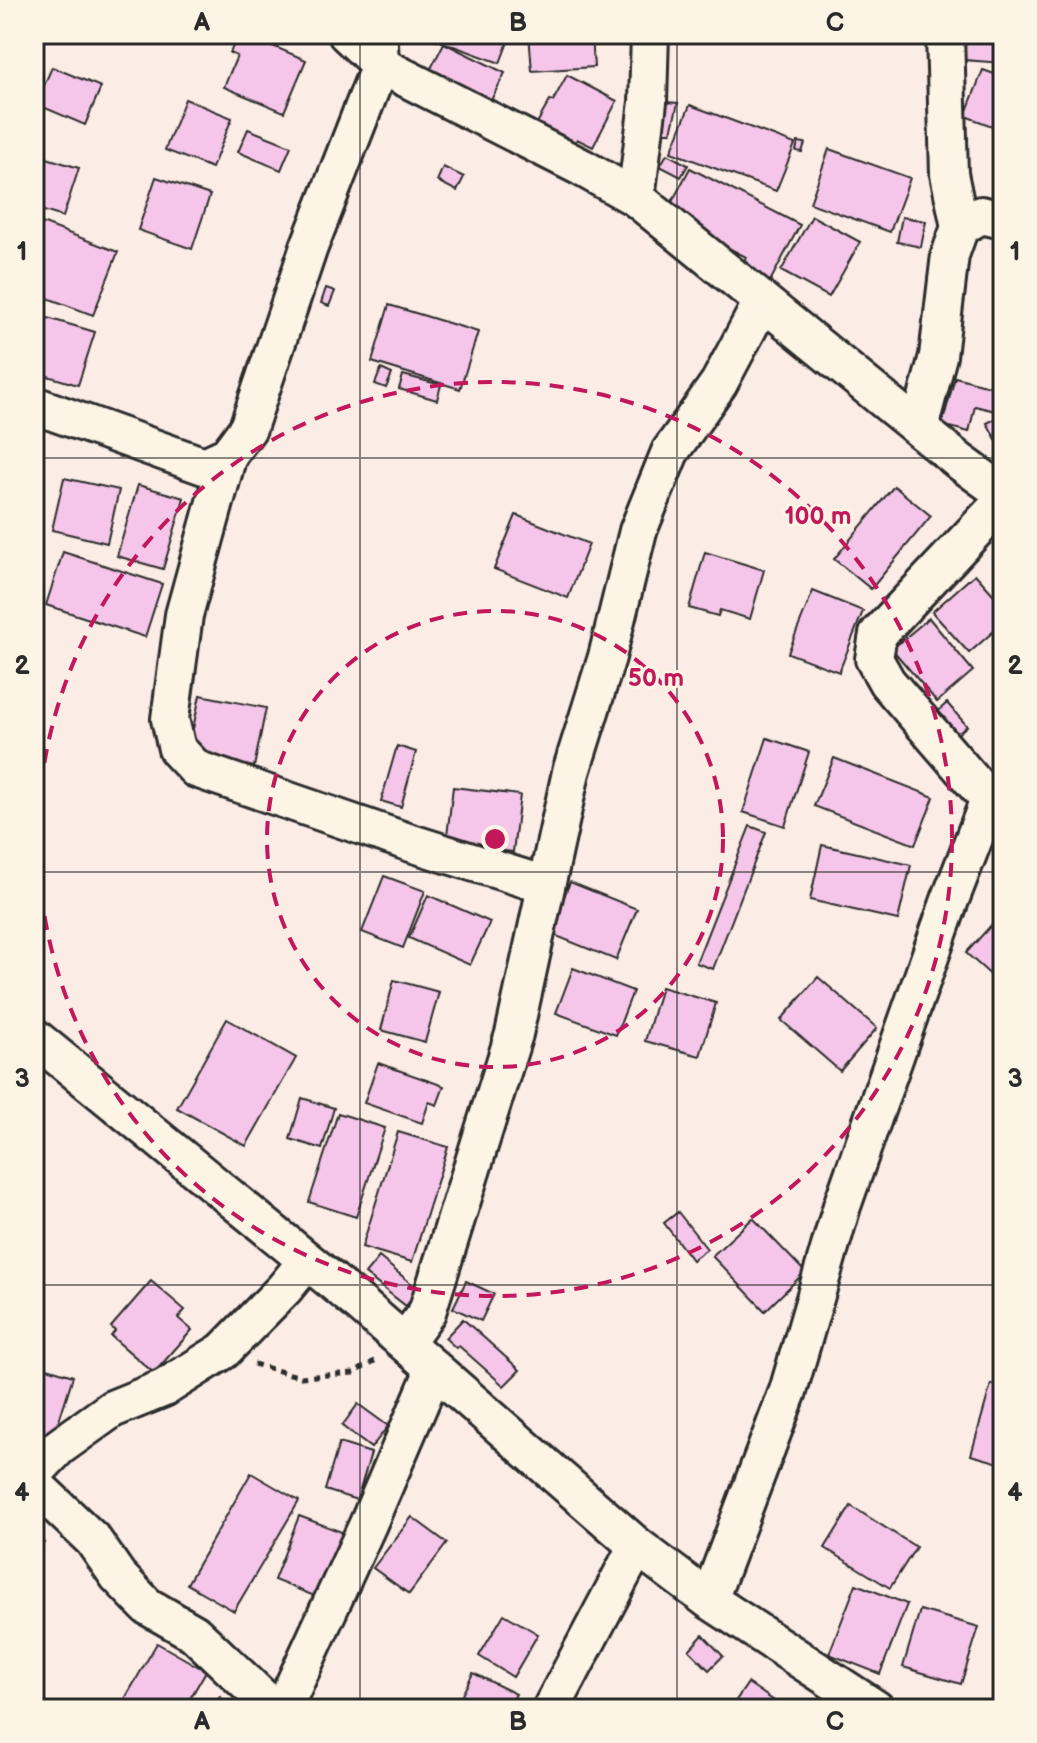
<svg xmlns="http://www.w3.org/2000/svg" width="1037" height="1743" viewBox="0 0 1037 1743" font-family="'Balsamiq Sans',sans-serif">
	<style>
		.building { fill: #f5c6e9; stroke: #2b2b2b; stroke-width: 2 }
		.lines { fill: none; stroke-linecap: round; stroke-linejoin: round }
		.minor-casing { stroke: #2b2b2b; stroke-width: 42 }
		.path { stroke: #2b2b2b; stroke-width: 5; stroke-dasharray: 6 6; stroke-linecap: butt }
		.minor { stroke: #fcf5e5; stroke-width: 36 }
		.grid { fill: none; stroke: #2b2b2b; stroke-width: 2; stroke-opacity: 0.55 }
		.ring { fill: none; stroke: #c2185b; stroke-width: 4; stroke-dasharray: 14 10 }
		.centre { fill: #c2185b; stroke: #fcf5e5; stroke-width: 4 }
		.ring-label { font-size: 24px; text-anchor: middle; font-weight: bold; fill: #c2185b; stroke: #fcf5e5; stroke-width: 6; stroke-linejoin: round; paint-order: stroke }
		.neatline { fill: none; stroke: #2b2b2b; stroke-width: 3 }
		.grid-label { font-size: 26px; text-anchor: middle; font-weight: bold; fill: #2b2b2b }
	</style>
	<rect width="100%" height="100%" fill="#fbece6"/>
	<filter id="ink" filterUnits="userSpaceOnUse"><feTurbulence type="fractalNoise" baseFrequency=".0125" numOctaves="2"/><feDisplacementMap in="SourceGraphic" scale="16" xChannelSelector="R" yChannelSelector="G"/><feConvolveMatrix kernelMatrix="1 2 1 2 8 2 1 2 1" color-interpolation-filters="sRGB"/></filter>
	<g filter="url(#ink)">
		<g class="building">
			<polygon points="238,34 244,34 306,60 284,112 224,87 237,56 230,53"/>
			<polygon points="427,34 511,34 500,63 426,36"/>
			<polygon points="529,34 592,34 594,67 532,71"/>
			<polygon points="966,34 1003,34 1003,63 964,60"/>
			<polygon points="444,43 505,73 488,106 427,76"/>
			<polygon points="52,67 101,87 85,125 36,104"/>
			<polygon points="983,70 1003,77 1003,130 965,116"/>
			<polygon points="567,75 617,101 593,147 577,139 574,145 536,125 550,100 553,101"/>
			<polygon points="185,99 232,118 212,168 165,150"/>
			<polygon points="665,102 678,103 671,132 663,132"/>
			<polygon points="690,105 795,144 776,191 671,152"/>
			<polygon points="248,129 291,146 281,170 238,152"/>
			<polygon points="798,142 805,143 802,152 796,151"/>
			<polygon points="829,149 910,178 890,232 810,203"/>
			<polygon points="34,154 79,168 63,217 34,208"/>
			<polygon points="667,154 688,165 681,177 660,166"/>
			<polygon points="443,167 464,177 457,191 437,181"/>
			<polygon points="690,168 800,225 767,287 738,272 746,257 665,215"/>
			<polygon points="156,177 210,195 192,249 138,230"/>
			<polygon points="812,216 860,242 829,297 781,271"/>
			<polygon points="902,217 926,221 921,247 897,242"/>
			<polygon points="34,220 118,252 93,315 34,293"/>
			<polygon points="326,288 335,291 329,306 321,303"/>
			<polygon points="389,305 478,332 460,389 372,362"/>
			<polygon points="34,314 95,332 78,385 34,372"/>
			<polygon points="381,369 392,374 386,388 375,384"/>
			<polygon points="403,375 441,385 437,400 399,389"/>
			<polygon points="955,377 1001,389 995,411 975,406 969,432 942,425"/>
			<polygon points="1003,415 1003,452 987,423"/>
			<polygon points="64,478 119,490 107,543 52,530"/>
			<polygon points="138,485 184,498 163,569 117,556"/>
			<polygon points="894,486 931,516 871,589 834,559"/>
			<polygon points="516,515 589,544 568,598 494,569"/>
			<polygon points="63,552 162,584 145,637 46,605"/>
			<polygon points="705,552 764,570 750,619 720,610 718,616 689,608"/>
			<polygon points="975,574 1003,605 1003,623 969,653 932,612"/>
			<polygon points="813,591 863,611 839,672 788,653"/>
			<polygon points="929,618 973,671 937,702 892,649"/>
			<polygon points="200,695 266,708 254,767 188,753"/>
			<polygon points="947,703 967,726 947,743 928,720"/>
			<polygon points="767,738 809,752 785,826 743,812"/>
			<polygon points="397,746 416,752 401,807 381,801"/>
			<polygon points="834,758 934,797 915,845 814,806"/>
			<polygon points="453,787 520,795 513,852 446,844"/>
			<polygon points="750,826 766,832 713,969 696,963"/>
			<polygon points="822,845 911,865 898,920 810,900"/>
			<polygon points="384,876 425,891 403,948 362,932"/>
			<polygon points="570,882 637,909 616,960 549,933"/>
			<polygon points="428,895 490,922 470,965 409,938"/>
			<polygon points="1003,912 1003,986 966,953"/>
			<polygon points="573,968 633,991 616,1035 556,1013"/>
			<polygon points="818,977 877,1028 840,1071 781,1020"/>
			<polygon points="394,980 439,992 425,1042 381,1030"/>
			<polygon points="661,987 716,1003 700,1056 645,1041"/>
			<polygon points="227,1019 296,1058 246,1146 177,1108"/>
			<polygon points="378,1063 444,1086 437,1105 429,1102 422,1123 364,1103"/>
			<polygon points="302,1098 334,1108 322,1149 290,1139"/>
			<polygon points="338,1113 385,1128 356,1217 309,1202"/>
			<polygon points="398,1132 448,1147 412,1262 362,1247"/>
			<polygon points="678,1212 707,1249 692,1260 664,1223"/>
			<polygon points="753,1218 805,1272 765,1311 712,1256"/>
			<polygon points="379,1257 419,1290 406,1306 365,1274"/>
			<polygon points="151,1281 185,1310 178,1318 192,1330 154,1373 111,1336 115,1331 111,1327"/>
			<polygon points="466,1281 494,1294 481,1321 453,1308"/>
			<polygon points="463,1319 520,1370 504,1386 459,1346 456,1348 445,1338"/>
			<polygon points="34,1364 73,1376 51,1446 34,1441"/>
			<polygon points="991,1384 1003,1387 1003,1464 971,1455"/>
			<polygon points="358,1404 388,1426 371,1448 342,1426"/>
			<polygon points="339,1443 371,1453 357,1500 325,1490"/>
			<polygon points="251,1473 299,1501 234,1611 187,1584"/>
			<polygon points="851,1506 916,1547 890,1588 825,1548"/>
			<polygon points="299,1516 347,1534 322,1599 274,1580"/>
			<polygon points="412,1517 447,1543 409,1594 373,1568"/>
			<polygon points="34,1532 44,1543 34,1552"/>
			<polygon points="856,1584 907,1604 880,1674 829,1654"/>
			<polygon points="920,1610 979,1627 961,1684 903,1667"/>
			<polygon points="504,1614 538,1634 513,1677 479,1656"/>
			<polygon points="703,1635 723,1656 709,1670 689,1650"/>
			<polygon points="157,1643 206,1671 184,1709 119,1709"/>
			<polygon points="473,1673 516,1694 508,1709 455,1709"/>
			<polygon points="748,1683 786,1709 730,1709"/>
			<polygon points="220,1697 234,1709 209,1709"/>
		</g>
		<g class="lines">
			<g class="minor-casing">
				<g id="minor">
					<polyline points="347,34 380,65 581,167 636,198 959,461 1003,493"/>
					<polyline points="945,34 949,174 960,227"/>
					<polyline points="636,198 648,102 650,34"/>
					<polyline points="34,405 204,466 228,455 248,428 309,247 380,65 379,44"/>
					<polyline points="919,428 938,356 950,255 960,227 981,215 1003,220"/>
					<polyline points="228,455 184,615 170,719 177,749 196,769 408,842 545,885"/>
					<polyline points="1003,501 878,634 874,659 887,682 1003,816"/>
					<polyline points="34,1037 359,1303 637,1546 709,1600 876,1709"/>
					<polyline points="405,1342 427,1312 514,1034 571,772 607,657 638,531 670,452 719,383 762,302"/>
					<polyline points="34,1473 59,1447 112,1409 164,1388 223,1351 284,1289 307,1261"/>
					<polyline points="34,1484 93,1540 118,1576 147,1606 194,1633 274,1709"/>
					<polyline points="709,1600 788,1391 842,1206 950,900 989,800"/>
					<polyline points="283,1709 368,1524 434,1370"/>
					<polyline points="551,1709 637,1546"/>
				</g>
			</g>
			<polyline class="path" points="254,1364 301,1377 354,1373 378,1359"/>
			<use href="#minor" class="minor"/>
		</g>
	</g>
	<path class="grid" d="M360,34v1675M677,34v1675M34,458h969M34,872h969M34,1285h969"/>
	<g class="ring">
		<circle cx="495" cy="839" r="228"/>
		<circle cx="495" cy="839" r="457"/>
	</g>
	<circle cx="495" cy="839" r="12" class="centre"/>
	<g class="ring-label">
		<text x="818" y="524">100 m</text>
		<text x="656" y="686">50 m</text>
	</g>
	<rect width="1037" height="1743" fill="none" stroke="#fcf5e5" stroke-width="88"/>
	<rect x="44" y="44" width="949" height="1655" class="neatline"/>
	<g class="grid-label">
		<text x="202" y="31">A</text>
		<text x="518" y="31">B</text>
		<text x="835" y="31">C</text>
		<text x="22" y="260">1</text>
		<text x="1015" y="260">1</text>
		<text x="22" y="674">2</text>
		<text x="1015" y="674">2</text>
		<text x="22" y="1087">3</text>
		<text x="1015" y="1087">3</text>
		<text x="22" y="1501">4</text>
		<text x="1015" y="1501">4</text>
		<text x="202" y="1730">A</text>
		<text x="518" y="1730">B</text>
		<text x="835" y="1730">C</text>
	</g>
</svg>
